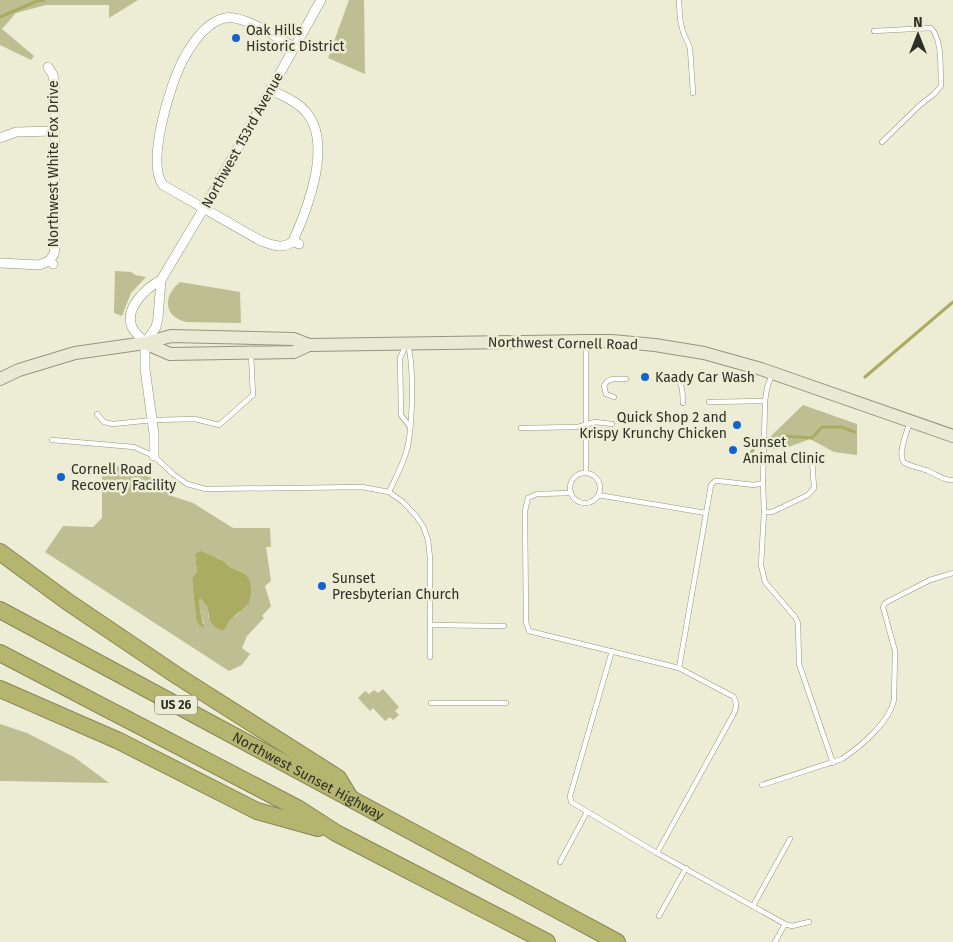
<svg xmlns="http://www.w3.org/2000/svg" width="953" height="942" viewBox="0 0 953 942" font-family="'Fira Sans',sans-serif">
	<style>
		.green { fill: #bdbe92; fill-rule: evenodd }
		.water { fill: #abab61 }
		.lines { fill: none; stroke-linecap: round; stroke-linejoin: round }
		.stream { stroke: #abab61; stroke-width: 3 }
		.lane-casing { stroke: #94957e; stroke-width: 5.5 }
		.street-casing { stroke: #94957e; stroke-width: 10 }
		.secondary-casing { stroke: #94957e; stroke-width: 14 }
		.highway-casing { stroke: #868656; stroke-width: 18 }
		.lane { stroke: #fff; stroke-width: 4.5 }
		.street { stroke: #fff; stroke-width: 9 }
		.secondary { stroke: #e9e9d4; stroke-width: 12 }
		.highway { stroke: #b5b570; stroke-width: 16 }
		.poi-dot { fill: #1763cd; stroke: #ecedd4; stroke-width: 2 }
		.labels { text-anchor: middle; stroke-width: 5; stroke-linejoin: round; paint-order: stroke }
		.shield { fill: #ecedd4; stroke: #67685a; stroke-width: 1 }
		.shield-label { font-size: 12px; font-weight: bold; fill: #2e2f25 }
		.poi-label { font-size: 14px; fill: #2e2f25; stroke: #ecedd4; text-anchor: start }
		.street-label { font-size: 14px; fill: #2e2f25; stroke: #ecedd4 }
	</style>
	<rect width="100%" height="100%" fill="#ecedd4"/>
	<g class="green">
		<polygon points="0,0 138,0 109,18 109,5 46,5 16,13 2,29 34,56 31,60 0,45"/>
		<polygon points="349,0 364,0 365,74 328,58"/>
		<polygon points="115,271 131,272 135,275 146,277 131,293 122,316 114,313"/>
		<path d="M180,282l60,10 1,31 -55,-1c-23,-6 -23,-26 -6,-40z"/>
		<polygon points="803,405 857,424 857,455 834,452 810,439 786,448 773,449 769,438"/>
		<path d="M102,464l35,5 6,5 20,10 9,12 21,7 40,25h37l1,19h-5l5,34 -6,5 6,20 -9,10 2,2 -17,18 -5,12 8,6 -8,11 -13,6 -184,-119 18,-26 30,1 9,-9zM205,553l6,3 7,2 6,3 4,5 17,8 -6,39 -10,8 -21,-4v-9l-7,-9 -2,1 2,16 3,8 -8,-5 -4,-41 5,-6 -2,-18z"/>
		<polygon points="383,689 399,707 395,711 399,715 393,720 390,717 385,721 373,708 370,711 358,698 365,691 369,694 374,690 378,693"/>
		<polygon points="0,724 27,733 74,757 109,783 0,781"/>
	</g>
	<path class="water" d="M201,551l23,10 4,5 17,8 5,7 1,11 -2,11 -20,18 -5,9c-12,-1 -16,-11 -16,-22l-7,-9 -2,1 2,16 3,12 -6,-4 -2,-5 -4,-41 5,-6 -2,-18z"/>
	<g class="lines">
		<g class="stream">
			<polyline points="0,17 37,1 44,0"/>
			<polyline points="865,377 953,302"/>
			<polyline points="770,441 785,436 812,438 822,427 841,427 855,432"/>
			<polyline points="749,456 759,441"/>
		</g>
		<g class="lane-casing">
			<g id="lane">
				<polyline points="679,0 680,19 683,32 690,48 693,93"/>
				<path d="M874,31l57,-3c12,12 9,42 10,58l-7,8 -14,11 -38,37"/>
				<polyline points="586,342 586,473"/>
				<polyline points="405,347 400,358 401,415 410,427"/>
				<polyline points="772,374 767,388 765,401 763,483 764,512 761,565 765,582 795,617 798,623 799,664 833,763"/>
				<path d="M664,379c20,0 18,6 19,24"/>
				<path d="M614,397l-8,-3 -2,-8c4,-9 13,-7 22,-7"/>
				<polyline points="709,402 765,401"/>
				<polyline points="97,414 104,422 113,424 153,420 195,419 219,425 253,395 251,354"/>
				<path d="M910,422c-3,9 -14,35 -5,41 7,4 16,5 23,8 9,3 15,10 25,9"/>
				<polyline points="521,428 578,427 595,422 612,424"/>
				<polyline points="52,440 134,447 154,456 173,474 187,484 206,489 362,487 389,492 403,502 416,516 423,526 428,540 430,558 430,657"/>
				<circle cx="585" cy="488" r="15"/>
				<path d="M389,492c6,-13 13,-26 17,-39 7,-23 8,-86 2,-108"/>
				<path d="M571,493l-34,1 -9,4 -3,13 1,111 3,9 150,37 55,29c3,7 3,12 -1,18l-76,138"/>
				<polyline points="598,495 706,513"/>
				<polyline points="764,512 772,512 808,495 814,488 812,459"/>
				<polyline points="430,625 504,626"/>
				<polyline points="612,651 570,796 571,802 657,853 785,924 792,926 809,922"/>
				<polyline points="679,668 711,485 715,481 719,481 754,485 763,483"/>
				<polyline points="431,703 506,703"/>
				<path d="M762,785l80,-26c19,-13 47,-36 52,-59l1,-49 -12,-44 2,-4 45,-23 23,-7"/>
				<polyline points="560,862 587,812"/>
				<polyline points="753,906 790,839"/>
				<polyline points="659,916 686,868"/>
				<polyline points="775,942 785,924"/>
			</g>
		</g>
		<g class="street-casing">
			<g id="street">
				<path d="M294,47c-16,-9 -52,-33 -69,-29 -19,4 -34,27 -42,42 -13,24 -37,103 -20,125l98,56c11,4 23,9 32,0l6,3"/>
				<polyline points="48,67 53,75 55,89 55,247 54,254 49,261"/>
				<path d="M270,89c12,7 27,12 36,23 27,31 2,96 -13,129"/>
				<polyline points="0,138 16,132 55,131"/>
				<polyline points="0,263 39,265 49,261 53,264"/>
				<path d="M145,343c-4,-5 -10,-10 -13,-16 -8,-19 14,-39 29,-47"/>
				<polyline points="154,456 154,434 145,369 145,343 156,327 158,318 161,280 204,208 321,0"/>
			</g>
		</g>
		<g class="secondary-casing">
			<g id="secondary">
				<polyline points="145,343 170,354 294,352 309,345"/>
				<polyline points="0,379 19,370 75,353 145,343 171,336 294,339 309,345 586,341 612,341 655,345 704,353 761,369 953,436"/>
			</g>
		</g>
		<g class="highway-casing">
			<g id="highway">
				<polyline points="0,552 68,602 179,677 338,778 350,798"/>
				<path id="s1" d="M0,610l617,332"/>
				<polyline points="0,653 299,809 336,833 547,942"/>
				<polyline points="0,689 119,741 257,811 318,828"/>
			</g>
		</g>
		<use href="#lane" class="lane"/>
		<use href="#street" class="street"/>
		<use href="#secondary" class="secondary"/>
		<use href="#highway" class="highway"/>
	</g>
	<g class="poi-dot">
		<circle cx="236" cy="38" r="5"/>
		<circle cx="645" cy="377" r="5"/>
		<circle cx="737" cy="425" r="5"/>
		<circle cx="733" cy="450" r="5"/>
		<circle cx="61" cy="477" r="5"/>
		<circle cx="322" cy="586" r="5"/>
	</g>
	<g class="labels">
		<rect class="shield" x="155" y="695.5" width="42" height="19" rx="4"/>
		<g class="shield-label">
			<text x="176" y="709">US 26</text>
		</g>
		<g class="poi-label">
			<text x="246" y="35">Oak Hills<tspan x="246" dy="16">Historic District</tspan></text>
			<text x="655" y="382">Kaady Car Wash</text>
			<text x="727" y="422" text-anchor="end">Quick Shop 2 and<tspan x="727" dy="16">Krispy Krunchy Chicken</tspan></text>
			<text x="743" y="447">Sunset<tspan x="743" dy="16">Animal Clinic</tspan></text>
			<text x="71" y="474">Cornell Road<tspan x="71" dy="16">Recovery Facility</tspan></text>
			<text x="332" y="583">Sunset<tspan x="332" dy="16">Presbyterian Church</tspan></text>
		</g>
		<g class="street-label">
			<text transform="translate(242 140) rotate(-61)" y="5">Northwest 153rd Avenue</text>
			<text transform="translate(53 164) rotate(-90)" y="5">Northwest White Fox Drive</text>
			<text transform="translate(563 343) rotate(1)" y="5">Northwest Cornell Road</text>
			<text dy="5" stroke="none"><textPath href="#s1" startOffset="350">Northwest Sunset Highway</textPath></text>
		</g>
	</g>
	<g transform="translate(918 35)" stroke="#ecedd4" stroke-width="4" paint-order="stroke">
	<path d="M0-4L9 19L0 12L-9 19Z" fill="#2e2f25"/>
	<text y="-8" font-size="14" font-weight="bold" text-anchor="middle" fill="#2e2f25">N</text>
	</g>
</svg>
